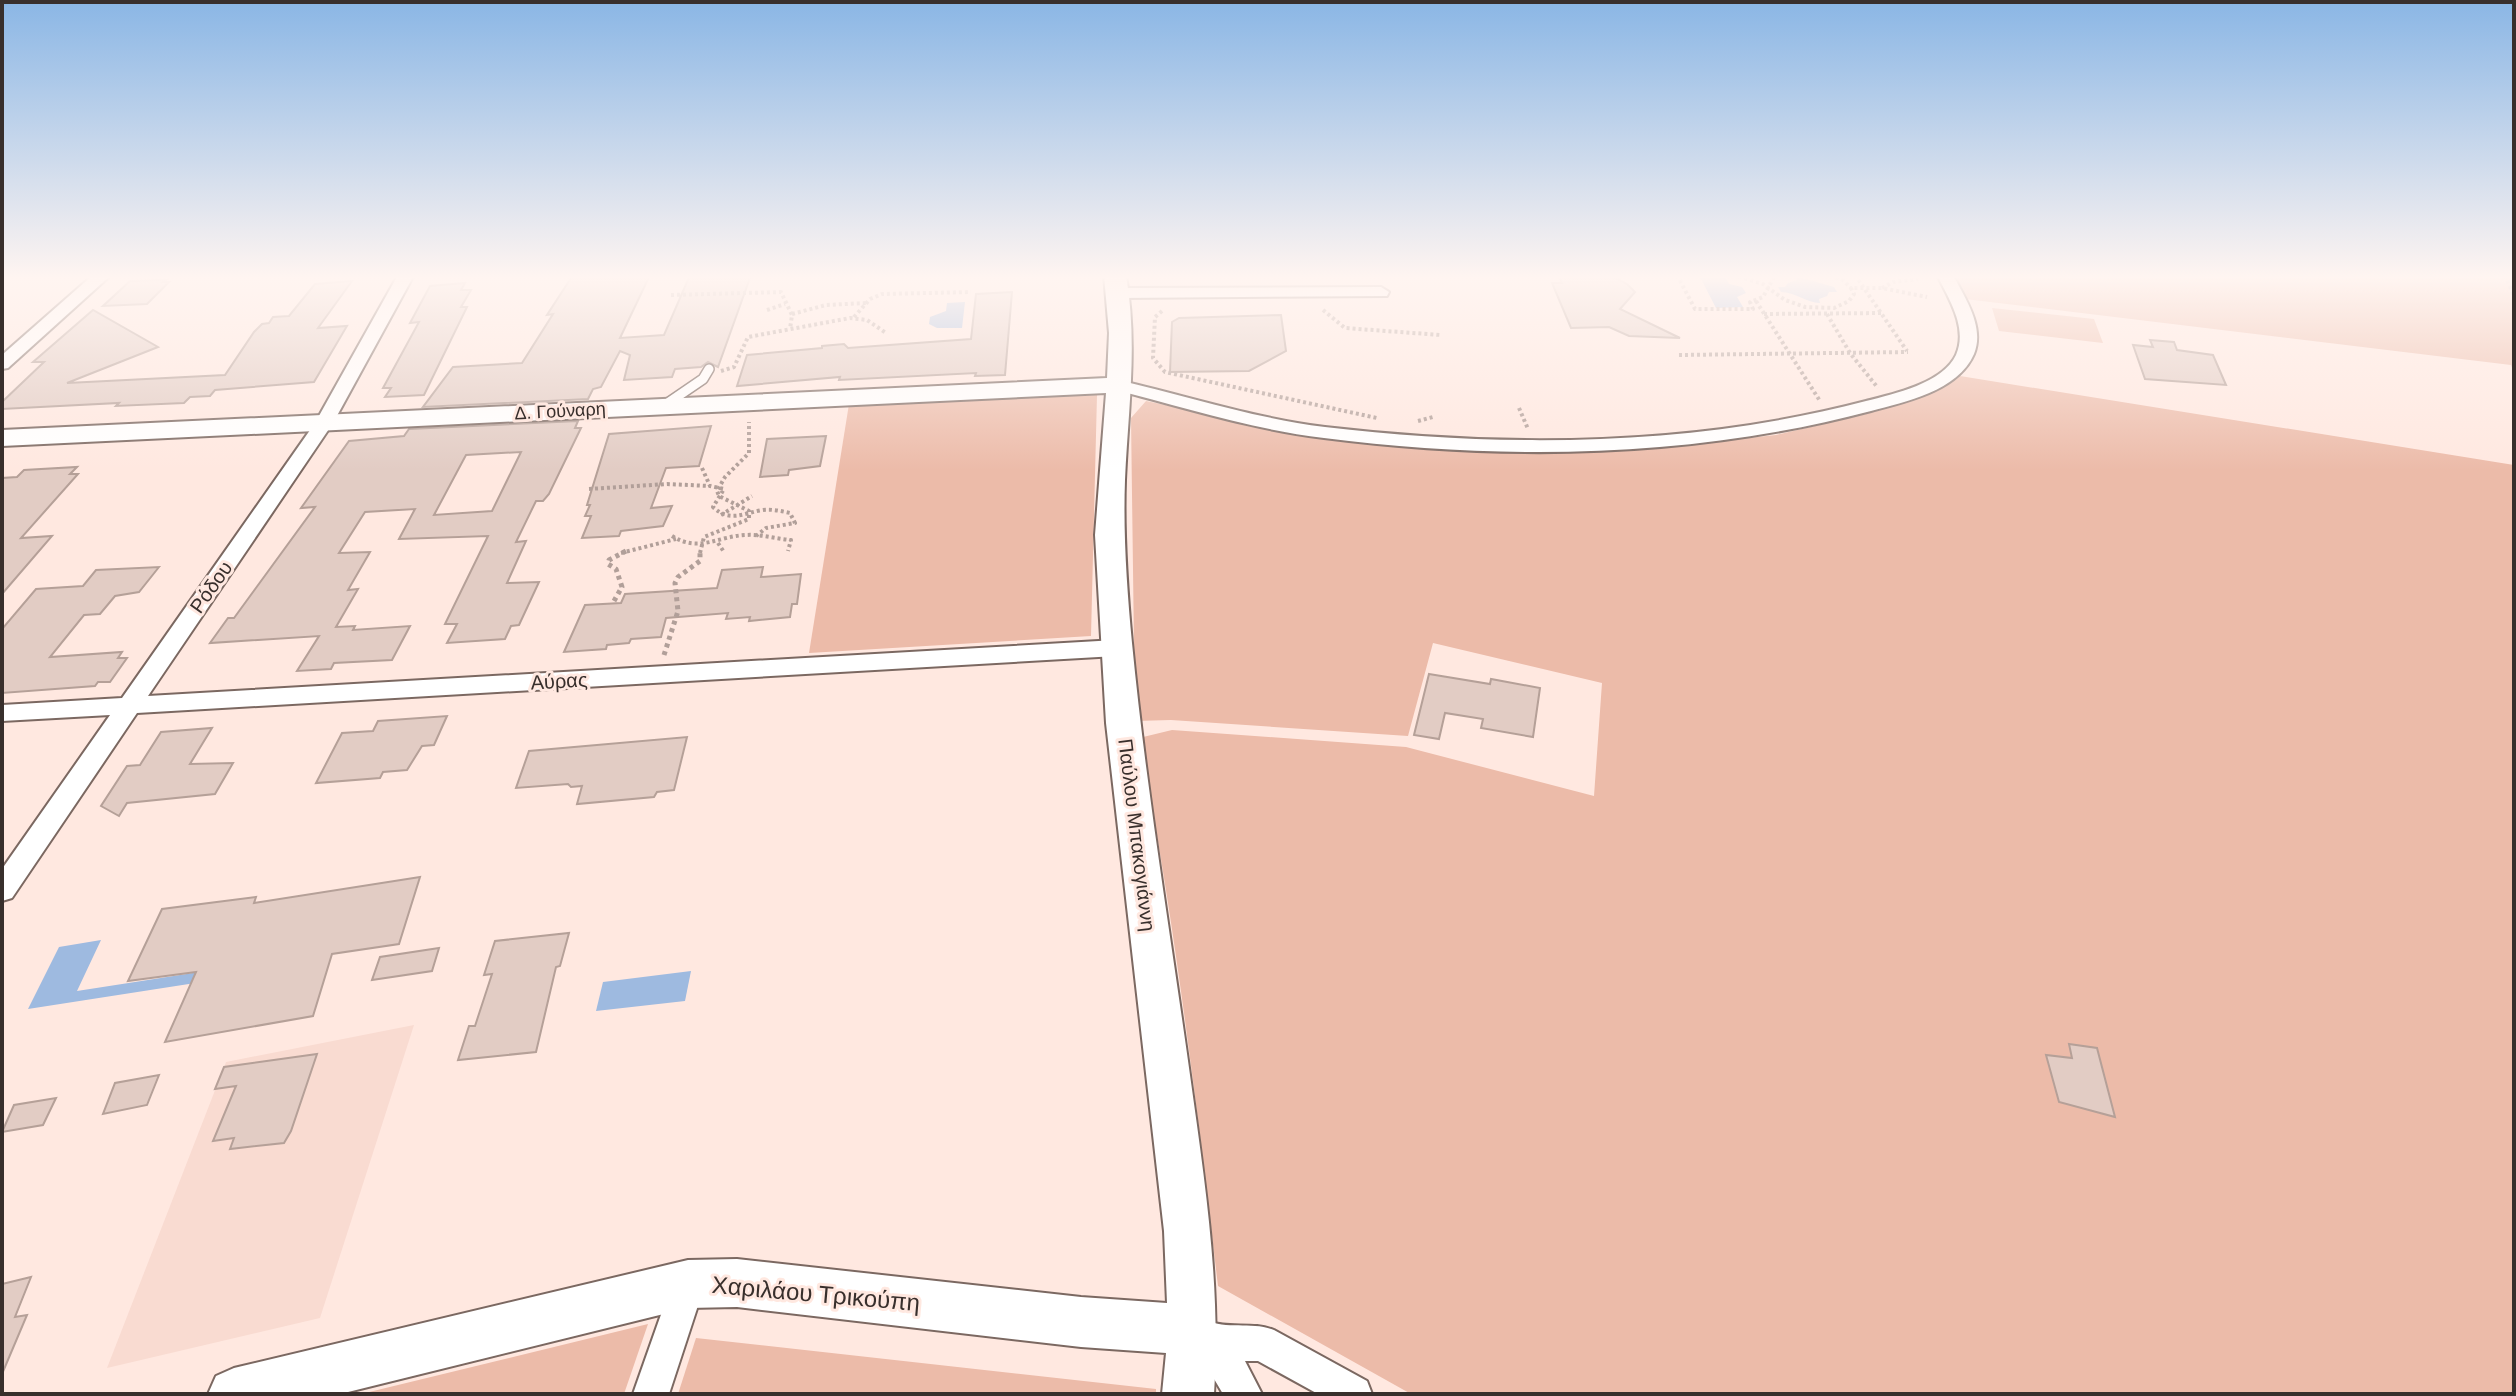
<svg xmlns="http://www.w3.org/2000/svg" width="2516" height="1396" viewBox="0 0 2516 1396" font-family="Helvetica,sans-serif">
	<style>
		.built { fill: #f9dbd1 }
		.green { fill: #ecbba9 }
		.water { fill: #9ebae0 }
		.building { fill: #e2ccc4; stroke: #b5a098; stroke-width: 2; fill-rule: evenodd }
		.lines { fill: none; stroke-linecap: round; stroke-linejoin: round }
		.lane-casing { stroke: #7b6861; stroke-width: 12 }
		.street-casing { stroke: #7b6861; stroke-width: 4 }
		.secondary-casing { stroke: #7b6861; stroke-width: 4 }
		.path-far1 { stroke: #b19f99; stroke-width: 4; stroke-dasharray: 3 3; stroke-linecap: butt }
		.path { stroke: #b19f99; stroke-width: 5; stroke-dasharray: 4 4; stroke-linecap: butt }
		.lane { stroke: #fff; stroke-width: 9 }
		.street { fill: #fff; fill-rule: evenodd }
		.secondary { fill: #fff; fill-rule: evenodd }
		.labels { text-anchor: middle; stroke-width: 6; stroke-linejoin: round; paint-order: stroke }
		.far-street-label { font-size: 18px; fill: #382f2c; stroke: #ffe8e0 }
		.street-label { font-size: 20px; fill: #382f2c; stroke: #ffe8e0 }
		.near-street-label { font-size: 24px; fill: #382f2c; stroke: #ffe8e0 }
	</style>
	<rect width="100%" height="100%" fill="#ffe8e0"/>
	<polygon class="built" points="414,1025 320,1318 107,1368 226,1062"/>
	<g class="green">
		<polygon points="1951,275 2514,275 2514,373 2511,365 1965,299"/>
		<polygon points="1992,308 2094,319 2103,343 1999,331"/>
		<path d="M1960,376l554,89v929h-1103l-193,-108c-22,-184 -43,-367 -79,-548l33,-8 234,17 188,49 8,-113 -169,-40 -25,93 -237,-16 -36,1 -4,-303 15,-17 108,22 119,19 140,10 131,-3 132,-14 90,-21z"/>
		<polygon points="1097,395 1091,636 809,653 849,404"/>
		<polygon points="648,1324 624,1394 361,1394"/>
		<polygon points="696,1338 1156,1389 1156,1394 678,1394"/>
	</g>
	<g class="water">
		<polygon points="1699,275 1724,275 1729,284 1742,287 1746,293 1737,297 1743,307 1716,308"/>
		<path d="M1795,276l39,11 3,5h-8l-2,4 -8,3 1,4c-13,0 -25,-11 -39,-11l-3,-5h7l3,-4 9,-3z"/>
		<polygon points="965,302 962,328 937,328 929,324 930,317 946,311 947,303"/>
		<polygon points="101,940 77,991 193,973 200,958 221,979 28,1009 59,947"/>
		<polygon points="691,971 685,1001 596,1011 603,982"/>
	</g>
	<g class="building">
		<polygon points="573,275 650,275 620,338 664,335 690,275 751,275 718,367 708,362 701,367 675,369 672,377 624,380 630,355 620,351 601,387 593,389 588,399 423,407 453,367 522,363 553,314 547,315"/>
		<polygon points="1562,275 1610,275 1627,284 1635,292 1620,309 1680,338 1629,336 1609,327 1571,328 1552,283 1562,283 1559,277"/>
		<polygon points="166,280 163,282 169,282 147,304 103,306 130,281"/>
		<polygon points="352,281 318,328 347,326 314,382 215,390 210,396 190,397 184,403 116,406 119,403 2,409 2,402 44,362 33,362 93,310 158,347 67,383 225,375 254,332 262,324 269,323 273,317 289,316 315,284"/>
		<polygon points="465,283 461,290 471,290 461,307 467,307 424,395 385,397 391,388 383,388 419,322 410,323 430,286"/>
		<polygon points="1012,292 1005,375 975,376 976,373 839,380 840,377 737,386 747,355 822,348 822,346 844,344 848,348 971,339 976,294"/>
		<polygon points="1281,315 1286,351 1249,371 1170,372 1172,322 1179,318"/>
		<polygon points="2150,340 2174,342 2177,350 2213,355 2226,385 2145,379 2133,345 2153,347"/>
		<path d="M578,421l-3,7h6l-32,66 -6,7h-7l-20,41 10,-1 -19,42 32,-1 -20,43 -8,1 -6,13 -58,4 10,-19h-12l43,-88 -89,3 16,-30 -50,3 -26,41 31,-1 -22,38 10,-1 -22,38 19,-1 -2,4 57,-4 -18,34 -58,3 -3,6 -34,2 22,-35 -109,7 18,-25h6l81,-111 -14,1 48,-67 55,-5 5,-7zM521,452l-29,59 -58,4 32,-60z"/>
		<polygon points="711,426 699,466 666,468 651,508 672,506 663,526 621,531 619,536 582,538 591,516 585,516 590,505 587,505 609,434"/>
		<polygon points="826,436 820,466 789,470 788,475 760,477 767,439"/>
		<polygon points="77,467 70,474 78,474 21,538 52,536 2,594 2,478 17,477 24,470"/>
		<polygon points="159,567 139,592 115,596 100,614 84,615 50,657 122,652 118,658 127,658 110,682 98,682 95,686 2,693 2,629 36,589 83,586 96,570"/>
		<polygon points="763,567 761,577 801,574 797,604 792,604 790,617 749,621 750,617 726,619 728,613 666,618 661,637 631,639 629,643 607,645 606,649 564,652 585,605 621,603 625,594 717,588 722,570"/>
		<polygon points="1429,674 1490,684 1491,679 1540,688 1533,737 1481,728 1483,719 1445,713 1439,739 1414,735"/>
		<polygon points="447,716 434,745 422,746 407,770 383,772 380,778 316,783 342,733 373,731 378,721"/>
		<polygon points="212,728 190,764 233,763 215,794 127,803 119,816 101,806 127,766 140,765 161,732"/>
		<polygon points="687,737 674,790 657,792 654,797 577,804 582,786 571,787 568,784 516,788 529,751"/>
		<polygon points="420,877 399,944 332,954 313,1016 165,1042 196,972 128,981 162,909 256,897 254,903"/>
		<polygon points="569,933 560,966 556,967 536,1052 458,1060 469,1026 475,1026 492,974 484,975 495,941"/>
		<polygon points="439,948 432,971 372,980 380,957"/>
		<polygon points="2069,1044 2097,1048 2115,1117 2059,1102 2046,1055 2072,1058"/>
		<polygon points="317,1054 291,1131 284,1143 230,1149 234,1138 213,1141 236,1086 215,1089 224,1067"/>
		<polygon points="159,1075 147,1105 103,1114 115,1083"/>
		<polygon points="56,1098 43,1125 2,1132 14,1105"/>
		<polygon points="31,1277 15,1317 27,1315 2,1374 2,1284"/>
	</g>
	<g class="lines">
		<g class="lane-casing">
			<polyline id="lane" points="662,407 703,379 709,369"/>
		</g>
		<g class="street-casing">
			<g id="street">
				<polygon points="93,275 111,275 8,368 2,369 2,355"/>
				<polygon points="398,275 414,275 333,423 148,696 1116,640 1124,643 1128,648 1124,653 1116,656 137,713 12,898 2,901 2,869 110,715 2,721 2,705 122,698 315,423"/>
				<path d="M1937,275h16c12,23 32,52 21,79 -16,37 -69,48 -103,57 -177,47 -366,50 -547,27 -74,-9 -141,-31 -212,-49l-3,-4 9,-5c69,16 135,38 207,47 179,21 366,20 541,-26 28,-7 77,-18 90,-46 12,-27 -7,-56 -19,-80z"/>
				<polygon points="1381,287 1389,292 1387,296 1119,298 1111,293 1119,288"/>
				<polygon points="688,1267 700,1272 705,1284 669,1394 633,1394 676,1272"/>
				<path d="M1205,1320c23,10 46,1 69,10l93,51 5,13h-54l-60,-33h-13l17,33h-39l-22,-37 -9,-6 -5,-13 5,-13z"/>
			</g>
		</g>
		<g class="secondary-casing">
			<path id="secondary" d="M1104,275h22c12,69 2,136 -1,205 -2,54 2,109 7,163 14,145 38,288 58,432 15,108 31,210 24,319h-52l4,-41 -85,-6 -344,-40 -49,1 -348,86h-132l8,-18 18,-8 454,-108 49,-1 344,38 86,6 -3,-72 -58,-508 -11,-188 11,-142 -1104,53v-16l1105,-52 2,-45z"/>
		</g>
		<g class="path-far1">
			<polyline points="1677,275 1695,309 1753,309 1750,302 1763,297 1775,275"/>
			<polyline points="1733,275 1763,284 1785,300 1805,307 1834,308 1849,301 1854,294 1851,288 1882,288 1927,297"/>
			<polyline points="1830,275 1843,280 1851,288"/>
			<polyline points="1855,275 1907,351"/>
			<polyline points="2505,275 2514,296"/>
			<polyline points="1882,288 1893,282 1918,279"/>
			<polyline points="671,295 781,292 792,315 790,329"/>
			<polyline points="1756,301 1820,401"/>
			<polyline points="767,310 785,304"/>
			<polyline points="1323,310 1345,328 1441,335"/>
			<polyline points="1162,311 1155,317 1153,358 1165,372 1377,418"/>
			<polyline points="792,314 826,305 866,303"/>
			<polyline points="1764,314 1883,313"/>
			<polyline points="1827,314 1850,353 1878,388"/>
			<polyline points="854,317 870,299 882,294 971,292"/>
			<polyline points="1679,355 1908,352"/>
			<polyline points="721,371 734,367 748,337 850,318 867,320 886,333"/>
			<polyline points="1519,408 1528,429"/>
			<polyline points="1418,421 1433,417"/>
			<path d="M702,468l8,18 14,3 -11,18c17,16 30,6 50,3 9,-1 18,1 27,3l5,10 -29,5 -10,8"/>
			<polyline points="589,489 667,484 710,486"/>
			<polyline points="721,515 752,496"/>
			<path d="M672,536c27,17 46,0 74,-1 15,-1 30,4 45,5l-3,11"/>
			<polyline points="718,543 724,552"/>
			<polyline points="621,553 676,539"/>
			<polyline points="700,553 704,537 749,519 749,511 719,496 717,491 725,477 749,453 749,422"/>
		</g>
		<g class="path">
			<polyline points="614,601 622,587 616,569 608,564 609,560 626,551"/>
			<polyline points="664,655 678,611 675,583 678,577 700,561 700,551"/>
		</g>
		<use href="#lane" class="lane"/>
		<use href="#street" class="street"/>
		<use href="#secondary" class="secondary"/>
	</g>
	<linearGradient id="sky" x2="0" y2="1"><stop stop-color="#8ab6e5"/><stop offset="0.59" stop-color="#fff5f1"/><stop offset="1" stop-color="#fff5f1" stop-opacity="0"/></linearGradient>
	<rect width="2516" height="470" fill="url(#sky)"/>
	<g class="labels">
		<g class="far-street-label">
			<text transform="translate(560 411) rotate(-3)" y="6">Δ. Γούναρη</text>
		</g>
		<g class="street-label">
			<text transform="translate(211 587) rotate(-55)" y="7">Ρόδου</text>
			<text transform="translate(559 681) rotate(-3)" y="7">Αύρας</text>
			<text transform="translate(1137 835) rotate(83)" y="7">Παύλου Μπακογιάννη</text>
		</g>
		<g class="near-street-label">
			<text transform="translate(816 1294) rotate(5)" y="8">Χαριλάου Τρικούπη</text>
		</g>
	</g>
	<rect width="2516" height="1396" fill="none" stroke="#382f2c" stroke-width="8"/>
</svg>
